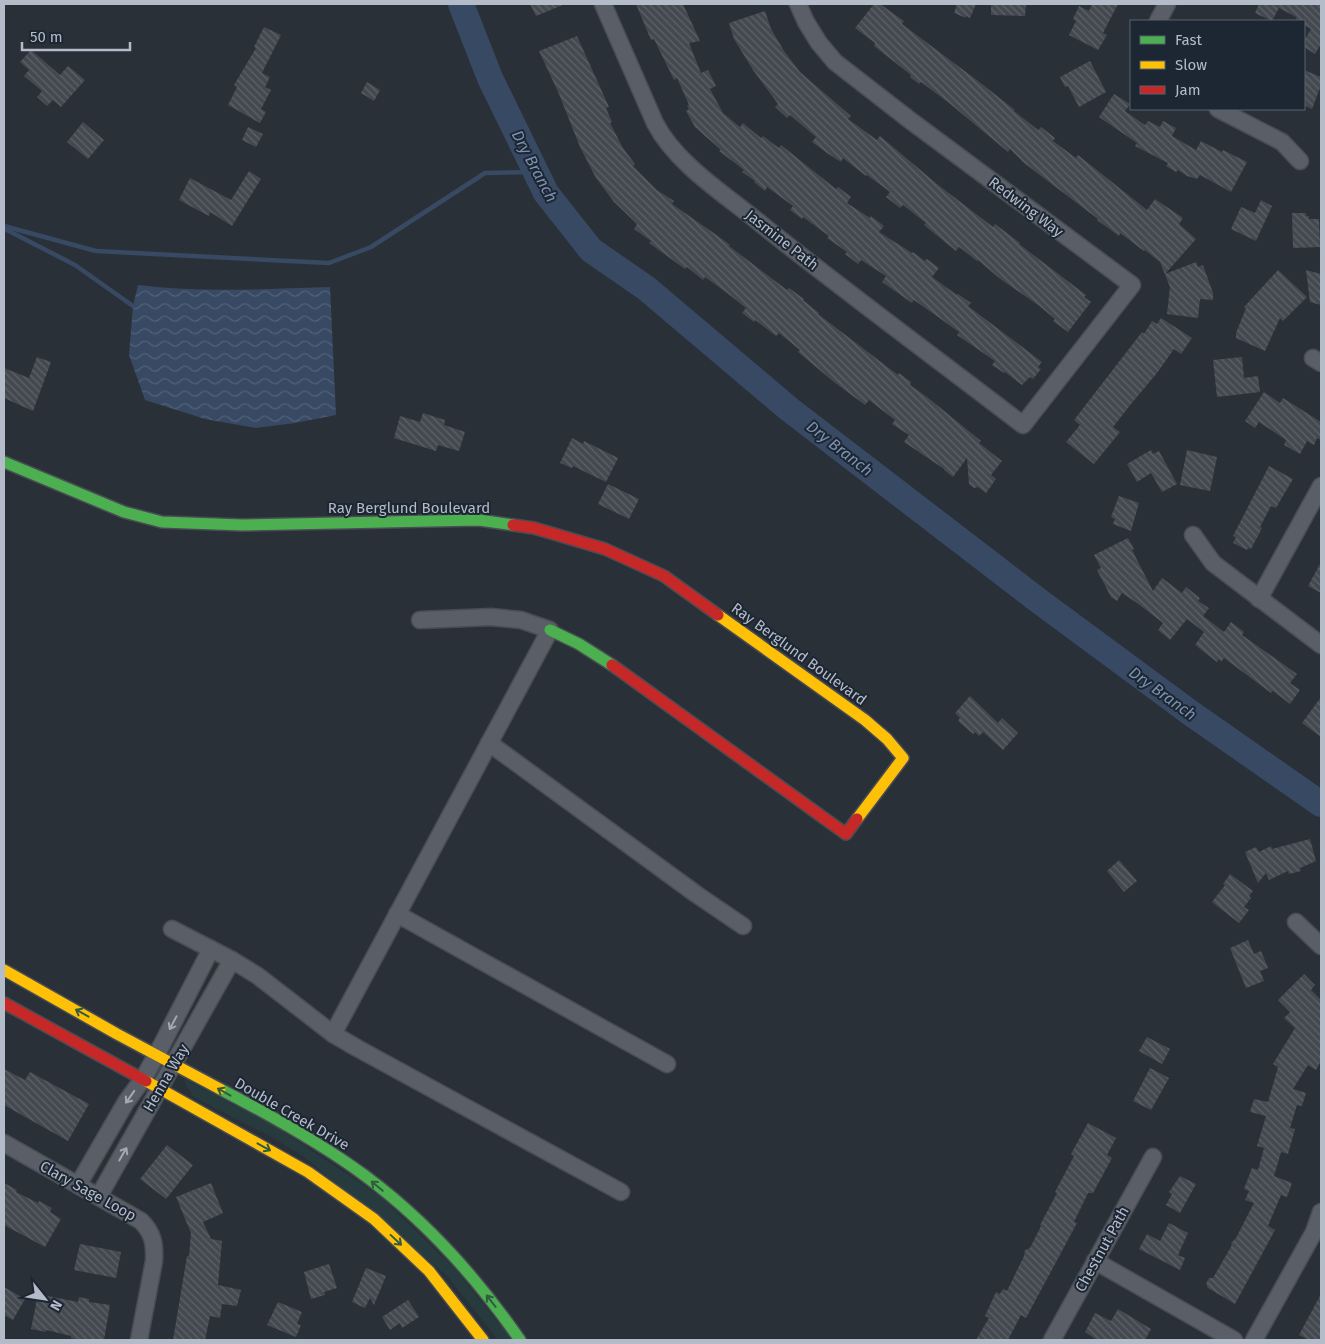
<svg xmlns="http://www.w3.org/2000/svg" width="1325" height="1344" viewBox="0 0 1325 1344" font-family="'Fira Sans',sans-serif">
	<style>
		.green { fill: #273a3e }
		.water { fill: url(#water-waves) }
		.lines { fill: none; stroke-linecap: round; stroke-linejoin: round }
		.stream { stroke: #384963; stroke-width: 4.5 }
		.river { stroke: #384963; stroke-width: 26 }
		.building { fill: url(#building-back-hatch) }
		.street-casing { stroke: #484c53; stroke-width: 19 }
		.fast-casing { stroke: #484c53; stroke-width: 14 }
		.slow-casing { stroke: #484c53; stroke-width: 14 }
		.jam-casing { stroke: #484c53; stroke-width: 14 }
		.street { stroke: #5a5e66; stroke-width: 16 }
		.fast { stroke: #4caf50; stroke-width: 11 }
		.slow { stroke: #ffc107; stroke-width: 11 }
		.jam { stroke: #c62828; stroke-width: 11 }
		.oneway { stroke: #305d3f }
		.oneway2 { stroke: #a2a9b5 }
		.labels { text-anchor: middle; stroke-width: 4; stroke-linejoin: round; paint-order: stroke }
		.street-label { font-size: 15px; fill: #b4bcc9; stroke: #1d2633 }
		.water-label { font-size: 16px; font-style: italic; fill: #7c92b1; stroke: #1d2633 }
	</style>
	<defs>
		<pattern id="water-waves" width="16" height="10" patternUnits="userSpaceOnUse" patternTransform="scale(1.25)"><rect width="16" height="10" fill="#384963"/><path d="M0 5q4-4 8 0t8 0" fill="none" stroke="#526178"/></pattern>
		<pattern id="building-back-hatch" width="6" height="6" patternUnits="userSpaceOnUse" patternTransform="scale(1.25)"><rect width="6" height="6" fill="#444950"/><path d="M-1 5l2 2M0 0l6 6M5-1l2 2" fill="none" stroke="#5d6168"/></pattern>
	</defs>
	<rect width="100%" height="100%" fill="#2a3038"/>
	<polygon class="green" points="184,1079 275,1126 381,1197 456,1270 512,1340 498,1340 447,1276 304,1157 275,1139 194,1097 186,1086"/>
	<path class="water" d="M138,285c64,8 128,4 192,2l6,128 -41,8 -39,5 -51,-9 -60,-19 -16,-45 4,-49z"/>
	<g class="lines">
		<g class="stream">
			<polyline points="4,226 96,251 329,263 371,247 485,173 536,172"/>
			<polyline points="5,229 75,265 133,306"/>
		</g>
		<polyline class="river" points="461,4 490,78 546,193 591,250 646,288 789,409 1039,601 1192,714 1321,804"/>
	</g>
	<g class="building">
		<polygon points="530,4 565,4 536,16"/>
		<polygon points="636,4 683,4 700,41 689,43 701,73 708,70 716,86 710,89 723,113 740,127 743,123 761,138 763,136 779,148 781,145 836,189 838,187 851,197 847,203 870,218 871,216 884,226 879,232 912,253 913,252 925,261 927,259 939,268 932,277 957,295 958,294 971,303 968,306 1042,362 1038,367 1041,369 1033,379 1030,377 1022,385 1005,372 1004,373 992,365 995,361 957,335 959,332 914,300 912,303 882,282 886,276 861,260 858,264 845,254 847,252 827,238 829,236 803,217 802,219 790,210 793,206 767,187 765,191 754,182 755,181 742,172 744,170 719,151 721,150 695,127 686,111 689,109 687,106 689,105 677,78 674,80 654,39 651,40"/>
		<polygon points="874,4 880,4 904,21 902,24 978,81 1015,110 1014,111 1038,130 1041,127 1055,138 1053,141 1076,158 1078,155 1147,210 1155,199 1183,218 1179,224 1196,239 1165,274 1196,262 1198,267 1203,265 1213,293 1213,300 1200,299 1198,318 1167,314 1170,287 1160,262 1145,250 1144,251 1120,233 1119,236 1097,220 1098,219 1024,163 1010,149 1008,152 949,103 921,82 919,84 910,77 911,75 874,46 875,43 855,28"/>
		<polygon points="957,4 976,4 970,18 966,16 966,18 954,13"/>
		<polygon points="991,4 1026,4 1025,16 991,15"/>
		<polygon points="1092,4 1118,4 1103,33 1107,35 1098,50 1069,35 1076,21 1073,19 1079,6 1089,11"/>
		<polygon points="1259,4 1321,4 1321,44 1315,54 1304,47 1304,41 1311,29 1304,25 1304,21 1297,21 1296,17 1279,8 1272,21 1255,13"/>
		<polygon points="765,11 771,29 784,51 800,72 851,116 848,119 877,140 880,136 937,184 993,227 995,224 1020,243 1019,244 1086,295 1084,297 1091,302 1068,332 1053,321 1055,319 1038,305 999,278 978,260 977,261 959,247 956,251 924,225 926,223 903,205 900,208 886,197 890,192 867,175 866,176 843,158 841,162 827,153 812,142 816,137 790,115 787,118 775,107 778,104 753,70 734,39 729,23"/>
		<polygon points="264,27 281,35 262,73 270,77 265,87 271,90 261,109 266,112 260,123 228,105 237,87 234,85 256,48 254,47"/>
		<polygon points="577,36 609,107 606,108 612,122 610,123 623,148 635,164 633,166 657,190 674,201 672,204 718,236 730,245 729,246 787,290 789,288 804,299 803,300 819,313 818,314 898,375 899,373 911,382 910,385 927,397 981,441 979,443 1002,461 991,475 996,479 986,493 978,487 974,488 969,484 967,458 953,477 944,470 944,469 904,442 909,435 892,424 895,420 869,400 865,405 834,382 798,352 800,350 779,333 776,336 755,320 754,322 742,313 746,308 727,293 705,277 703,280 687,267 685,269 649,243 651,241 634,229 637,224 614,202 596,178 580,147 559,94 539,51"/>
		<polygon points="31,50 60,75 68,66 85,80 61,107 53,100 47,106 37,97 42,91 24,76 29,70 20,62"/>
		<polygon points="1090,61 1106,92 1079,107 1068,86 1065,87 1060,77"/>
		<polygon points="1304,70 1321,77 1321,85 1312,109 1304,105"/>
		<polygon points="367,82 380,90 374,101 361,93"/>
		<polygon points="1114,94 1130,104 1125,111 1145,125 1148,121 1160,127 1163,121 1176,128 1172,136 1196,150 1201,141 1222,152 1223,150 1247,162 1231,192 1200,175 1197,179 1187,176 1178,170 1176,172 1166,166 1168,163 1135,146 1137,143 1099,117"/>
		<polygon points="83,122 104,140 88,159 67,142"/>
		<polygon points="248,127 263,134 256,147 242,140"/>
		<polygon points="249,171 261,179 232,226 210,212 209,216 179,200 190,178 231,200"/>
		<polygon points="1261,200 1272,206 1256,241 1231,229 1241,207 1255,213"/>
		<polygon points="1292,213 1306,213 1306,216 1309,216 1309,219 1319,219 1320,247 1293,248"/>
		<polygon points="1278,270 1307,297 1283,321 1280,318 1265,351 1236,338 1236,333 1246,308 1244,307"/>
		<polygon points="1306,270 1321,274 1321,305 1310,302"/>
		<polygon points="1161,318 1192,338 1181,354 1174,349 1157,373 1131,404 1113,427 1120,432 1094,464 1066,442 1080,425 1074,420 1142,332 1144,334 1152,321 1157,324"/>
		<polygon points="37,357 51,362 33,411 4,398 4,368 29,378"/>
		<polygon points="1242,357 1244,378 1258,376 1260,392 1217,397 1213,360"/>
		<polygon points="1264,392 1280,403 1283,398 1321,422 1321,440 1317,438 1314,445 1307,441 1300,454 1284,445 1286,440 1259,422 1255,428 1245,421"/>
		<polygon points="423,413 445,420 444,425 465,432 459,451 438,445 436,451 394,438 400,416 420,422"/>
		<polygon points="572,438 583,444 584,441 618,458 606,482 573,466 572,468 560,463"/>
		<polygon points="1151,450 1153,454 1159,451 1177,484 1162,492 1151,473 1137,482 1127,464"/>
		<polygon points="1187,450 1217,457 1210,491 1180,485"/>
		<polygon points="1269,466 1293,479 1276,508 1271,506 1260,527 1262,528 1251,549 1248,548 1247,550 1233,543 1236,537 1233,536"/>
		<polygon points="608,484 639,499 629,519 598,504"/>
		<polygon points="1119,496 1139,503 1131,531 1113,524 1115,519 1111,517"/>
		<polygon points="1128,538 1134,549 1132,550 1153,591 1162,578 1182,593 1186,587 1200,598 1198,601 1209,608 1203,616 1224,632 1231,622 1244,632 1242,635 1297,674 1290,683 1300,690 1290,704 1273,691 1271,693 1224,658 1221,662 1219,659 1217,662 1195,645 1204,632 1187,619 1170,640 1158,630 1163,623 1137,603 1122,593 1117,601 1111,597 1097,570 1101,568 1094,555"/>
		<polygon points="1321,562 1321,593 1308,586"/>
		<polygon points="970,696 998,723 1002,718 1018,733 1003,750 983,732 979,736 975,732 973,734 958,721 960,718 955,713"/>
		<polygon points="1321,697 1321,737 1302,723"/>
		<polygon points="1310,839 1316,861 1300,868 1301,871 1289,874 1288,871 1269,880 1266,873 1258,883 1245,852 1256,847 1259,852 1271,846 1272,849"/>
		<polygon points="1119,860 1137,881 1124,892 1107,871"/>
		<polygon points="1230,874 1253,891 1249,896 1251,898 1244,907 1249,910 1239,923 1212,902 1225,885 1223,884"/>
		<polygon points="1248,940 1254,954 1261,951 1268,968 1260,971 1264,981 1246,988 1230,948"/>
		<polygon points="1304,974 1315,985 1311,990 1321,1000 1321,1061 1316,1070 1308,1065 1293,1089 1306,1093 1302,1106 1297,1105 1290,1128 1295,1129 1288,1154 1281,1152 1274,1176 1292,1183 1287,1197 1281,1195 1268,1226 1275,1230 1235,1304 1208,1288 1206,1284 1209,1278 1213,1278 1232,1245 1231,1243 1236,1238 1254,1203 1245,1200 1249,1191 1244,1189 1252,1168 1258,1170 1264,1148 1257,1146 1266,1116 1250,1112 1254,1099 1268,1102 1278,1067 1273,1064 1295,1028 1284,1018 1290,1012 1278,1000"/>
		<polygon points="1147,1037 1170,1049 1162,1064 1139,1051"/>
		<polygon points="1150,1068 1169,1078 1151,1110 1133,1101"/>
		<polygon points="4,1069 25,1080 30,1072 89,1104 68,1141 4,1105"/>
		<polygon points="1088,1123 1116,1138 1107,1155 1112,1158 1093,1193 1088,1193 1074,1222 1077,1223 1026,1318 1021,1315 1008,1340 976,1340 989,1318 985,1316 996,1292 1000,1294 1003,1289 1007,1291 1024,1256 1025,1250 1030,1248 1041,1226 1040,1225 1057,1193 1055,1192 1074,1156 1071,1154"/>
		<polygon points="167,1145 193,1165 166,1199 140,1179"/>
		<polygon points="1180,1176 1196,1184 1180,1213 1166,1205 1172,1194 1169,1192"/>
		<polygon points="4,1183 17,1190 16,1192 38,1203 39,1201 52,1208 50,1212 61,1219 45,1247 4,1225"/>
		<polygon points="211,1183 223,1213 203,1222 211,1239 222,1241 218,1285 241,1290 237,1306 222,1304 220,1318 210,1316 205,1340 173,1340 187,1256 189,1256 191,1233 176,1197"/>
		<polygon points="1169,1223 1188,1233 1178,1255 1185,1258 1180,1270 1139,1249 1147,1234 1160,1241"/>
		<polygon points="80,1244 121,1252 116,1278 74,1270"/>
		<polygon points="329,1264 337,1288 324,1292 325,1295 311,1299 304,1272"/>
		<polygon points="366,1268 386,1276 374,1305 370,1298 365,1308 352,1302"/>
		<polygon points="4,1287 25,1299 13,1320 4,1315"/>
		<polygon points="38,1294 78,1302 79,1297 89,1299 89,1302 110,1305 104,1340 81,1340 71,1338 71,1336 46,1330 46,1332 31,1329"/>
		<polygon points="1321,1294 1321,1340 1309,1340 1299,1335"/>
		<polygon points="408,1300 419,1317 402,1328 400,1323 390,1330 382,1317"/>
		<polygon points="278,1302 302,1312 297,1324 301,1325 296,1337 267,1325"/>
		<polygon points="1118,1309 1151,1329 1145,1340 1097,1340 1085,1332 1095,1313 1111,1321"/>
	</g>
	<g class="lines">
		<g class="street-casing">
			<g id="street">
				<path d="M603,4l52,119c21,41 71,72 106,101 86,69 175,134 262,201l109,-140 -221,-164 -76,-59 -16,-19 -13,-21 -8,-18"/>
				<polyline points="1158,21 1167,4"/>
				<polyline points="1218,109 1282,142 1300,161"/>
				<polyline points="1313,358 1321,363"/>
				<polyline points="1193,535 1213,563 1321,645"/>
				<polyline points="1259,599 1321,486"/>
				<polyline points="489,743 696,894 743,926"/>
				<polyline points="397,914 667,1064"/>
				<polyline points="1296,922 1321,946"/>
				<polyline points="172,929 232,960 258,976 333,1034 357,1048 621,1192"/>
				<polyline points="333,1034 550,630 521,620 491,617 420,620"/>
				<path d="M4,1143l137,78c12,12 14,23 13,40l-15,79"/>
				<polyline points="78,1185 126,1102 143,1079 156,1056 211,949"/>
				<polyline points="99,1196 232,960"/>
				<polyline points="1095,1261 1234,1340"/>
				<polyline points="1052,1340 1153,1157"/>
				<polyline points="1254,1340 1314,1232 1321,1212"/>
			</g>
		</g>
		<g class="fast-casing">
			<g id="fast">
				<polyline points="4,462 124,512 162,522 242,525 479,520 513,525"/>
				<polyline points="550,630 579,644 612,665"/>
				<path d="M220,1089c50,26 99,53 144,86 61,45 113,103 156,165"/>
			</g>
		</g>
		<g class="slow-casing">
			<g id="slow">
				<polyline points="718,615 865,720 887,739 903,758 857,819"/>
				<polyline points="4,970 117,1034 220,1089"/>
				<polyline points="146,1081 308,1172 374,1219 429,1271 483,1340"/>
			</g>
		</g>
		<g class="jam-casing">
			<g id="jam">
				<polyline points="513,525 534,528 605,549 664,576 718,615"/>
				<polyline points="612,665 846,834 857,819"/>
				<polyline points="4,1003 146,1081"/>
			</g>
		</g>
		<use href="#street" class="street"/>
		<use href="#fast" class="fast"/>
		<use href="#slow" class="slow"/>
		<use href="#jam" class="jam"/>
	</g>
	<defs><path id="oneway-shaft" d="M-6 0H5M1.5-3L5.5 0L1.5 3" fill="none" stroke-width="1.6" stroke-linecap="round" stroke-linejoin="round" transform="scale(1.25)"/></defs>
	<g class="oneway">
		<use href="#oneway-shaft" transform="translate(82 1013) rotate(-151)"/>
		<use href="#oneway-shaft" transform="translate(224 1092) rotate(-151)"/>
		<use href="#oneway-shaft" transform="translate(264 1147) rotate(29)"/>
		<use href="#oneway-shaft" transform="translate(377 1186) rotate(-140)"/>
		<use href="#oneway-shaft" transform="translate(396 1240) rotate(43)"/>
		<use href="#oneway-shaft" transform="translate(491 1301) rotate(-128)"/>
	</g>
	<g class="oneway2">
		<use href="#oneway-shaft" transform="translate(173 1023) rotate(118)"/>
		<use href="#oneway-shaft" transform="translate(130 1097) rotate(125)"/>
		<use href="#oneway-shaft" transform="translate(123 1154) rotate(-60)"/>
	</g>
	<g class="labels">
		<g class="street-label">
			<text transform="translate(1026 207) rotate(37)" y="5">Redwing Way</text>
			<text transform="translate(782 240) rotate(38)" y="5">Jasmine Path</text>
			<text x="409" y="513">Ray Berglund Boulevard</text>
			<text transform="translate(799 654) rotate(36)" y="5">Ray Berglund Boulevard</text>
			<text transform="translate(166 1078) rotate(-60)" y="5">Henna Way</text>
			<text transform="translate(292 1114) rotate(30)" y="5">Double Creek Drive</text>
			<text transform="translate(88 1191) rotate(29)" y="5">Clary Sage Loop</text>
			<text transform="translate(1102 1249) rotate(-61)" y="5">Chestnut Path</text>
		</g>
		<g class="water-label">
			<text transform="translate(535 166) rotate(62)" y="6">Dry Branch</text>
			<text transform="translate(840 448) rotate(38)" y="6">Dry Branch</text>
			<text transform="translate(1163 693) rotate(36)" y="6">Dry Branch</text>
		</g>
	</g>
	<rect width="1325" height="1344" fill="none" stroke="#b4bcc9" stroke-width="10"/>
	<rect x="1130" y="20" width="175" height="90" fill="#1d2633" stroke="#59626f"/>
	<rect x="1140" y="36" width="25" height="8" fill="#4caf50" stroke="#59626f"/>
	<text x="1175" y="45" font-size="15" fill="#b4bcc9">Fast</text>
	<rect x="1140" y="61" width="25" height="8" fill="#ffc107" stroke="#59626f"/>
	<text x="1175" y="70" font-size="15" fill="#b4bcc9">Slow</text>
	<rect x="1140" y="86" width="25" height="8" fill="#c62828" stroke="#59626f"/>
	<text x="1175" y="95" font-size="15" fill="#b4bcc9">Jam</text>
	<g transform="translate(45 1299) rotate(120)" stroke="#1d2633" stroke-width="4" paint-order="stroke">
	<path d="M0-4L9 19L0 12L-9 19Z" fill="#b4bcc9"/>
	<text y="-8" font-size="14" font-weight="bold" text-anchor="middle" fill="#b4bcc9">N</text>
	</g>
	<path d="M22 42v8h108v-8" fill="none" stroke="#b4bcc9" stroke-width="2.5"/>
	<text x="30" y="42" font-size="15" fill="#b4bcc9" stroke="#1d2633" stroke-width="4" paint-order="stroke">50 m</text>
</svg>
